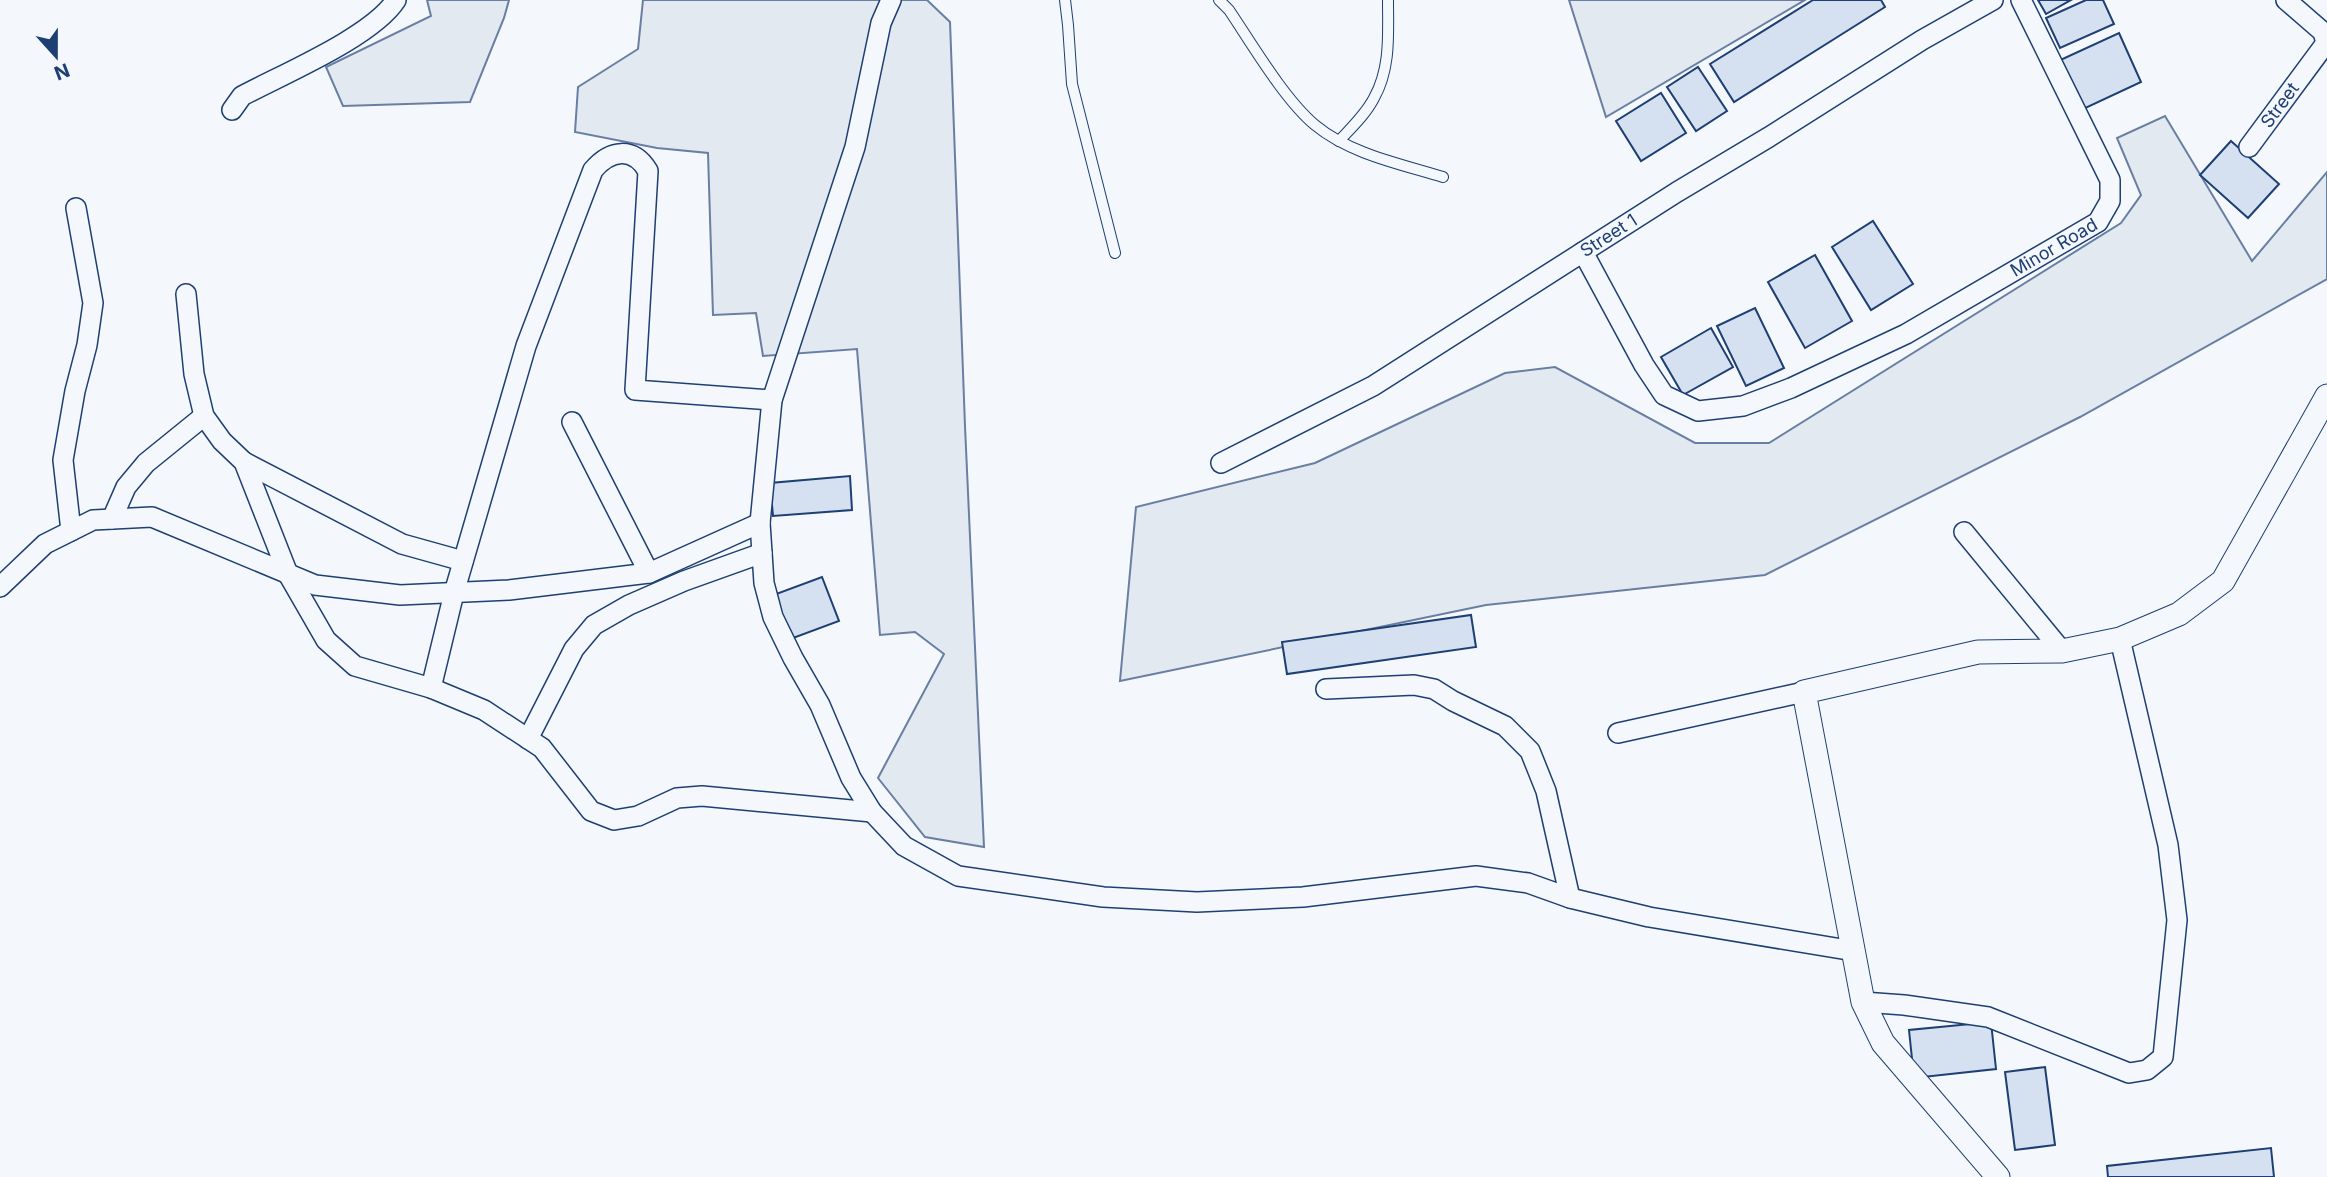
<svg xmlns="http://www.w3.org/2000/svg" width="2327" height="1177" viewBox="0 0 2327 1177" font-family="Inter,sans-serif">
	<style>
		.green { fill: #e3e9f0; stroke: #687fa3; stroke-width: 2 }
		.building { fill: #d5e0f0; stroke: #1d3f73; stroke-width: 2 }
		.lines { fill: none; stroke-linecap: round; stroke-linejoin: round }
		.service-casing { stroke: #1d3f73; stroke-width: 12 }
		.minor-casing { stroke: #1d3f73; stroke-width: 22 }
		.tertiary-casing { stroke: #1d3f73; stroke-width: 25 }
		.service { stroke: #f4f7fb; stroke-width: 10 }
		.minor { stroke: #f4f7fb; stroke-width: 19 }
		.tertiary { stroke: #f4f7fb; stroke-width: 23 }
		.labels { text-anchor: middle; stroke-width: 5; stroke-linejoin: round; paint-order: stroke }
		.street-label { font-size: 18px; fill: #1d3f73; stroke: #f4f7fb }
	</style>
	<rect width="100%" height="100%" fill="#f4f7fb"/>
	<g class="green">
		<polygon points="427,0 509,0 504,18 470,102 343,106 326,67 431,16"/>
		<polygon points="643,0 927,0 950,22 965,426 984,847 925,837 878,778 944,654 915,632 880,635 857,349 763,356 756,313 713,315 708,153 657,148 575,132 578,87 638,49"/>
		<polygon points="1569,0 1805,0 1606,117"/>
		<polygon points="2165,116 2252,261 2327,172 2327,279 2080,417 1765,575 1486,605 1120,681 1136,507 1315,463 1505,373 1555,367 1695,443 1769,443 2121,223 2141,195 2117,138"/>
	</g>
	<g class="building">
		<polygon points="1813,0 1881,0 1885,7 1734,102 1710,64"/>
		<polygon points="2038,0 2071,0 2046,14"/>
		<polygon points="2086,0 2103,0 2114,24 2060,48 2046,18"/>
		<polygon points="2119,33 2141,82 2079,111 2056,62"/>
		<polygon points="1698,67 1727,111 1696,131 1667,87"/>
		<polygon points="1661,93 1686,133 1641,161 1616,121"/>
		<polygon points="2231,141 2279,184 2248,218 2200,175"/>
		<polygon points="1873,221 1913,284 1871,310 1832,247"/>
		<polygon points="1815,255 1852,321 1805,348 1768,282"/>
		<polygon points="1755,308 1784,368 1746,386 1717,326"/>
		<polygon points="1711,328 1733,367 1683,395 1661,357"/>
		<polygon points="850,476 852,510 773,516 770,483"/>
		<polygon points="822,577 839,621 785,641 768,597"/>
		<polygon points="1471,615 1476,647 1287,674 1282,642"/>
		<polygon points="1991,1022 1996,1069 1914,1078 1909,1030"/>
		<polygon points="2045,1067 2055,1145 2015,1150 2005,1072"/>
		<polygon points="2271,1148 2274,1177 2108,1177 2107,1166"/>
	</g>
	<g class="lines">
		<g class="service-casing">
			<g id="service">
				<polyline points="1065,0 1068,25 1072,84 1115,253"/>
				<path d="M1219,0l10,10c23,34 55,89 86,115 35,29 86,39 128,52"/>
				<path d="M1339,141c12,-13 27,-27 35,-43 17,-30 14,-65 14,-98"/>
			</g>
		</g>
		<g class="minor-casing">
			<g id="minor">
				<polyline points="891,0 881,23 855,147 772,400 760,523 764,583 773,617 793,658 820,705 851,778 872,812 904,846 958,876 1103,897 1197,902 1303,897 1476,876 1528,883 1570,898 1649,917 1854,951"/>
				<path d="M232,110l10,-14c41,-22 130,-59 154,-96"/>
				<path id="s1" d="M2249,147l77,-104 -3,-11 -37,-32"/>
				<path id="s2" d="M1583,252l61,113 20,30 34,16 45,-5 48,-18 115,-54 192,-112 12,-21v-21l-89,-180"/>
				<polyline points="186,294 194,374 204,416 222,441 244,462 288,574 326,640 355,666 431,688 484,710 542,748 591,811 614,820 638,816 677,798 702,796 872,812"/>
				<polyline points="572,422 649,573"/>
				<polyline points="244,462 402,544 463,561"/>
				<path id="s3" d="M1221,463l152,-77 304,-194 92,-55 153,-97 71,-40"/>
				<polyline points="112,519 126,487 146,463 204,416"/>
				<polyline points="71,531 63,460 75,391 87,345 93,303 76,208"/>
				<polyline points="1964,532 2062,651"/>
				<polyline points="0,587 45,544 93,520 152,517 315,585 400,595 509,590 649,573 760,523"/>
				<path d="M431,688l23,-95 72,-247 67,-176c17,-20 40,-24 55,1l-13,219 137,10"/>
				<polyline points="1326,689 1414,685 1434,689 1453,701 1505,726 1530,751 1546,791 1570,898"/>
				<polyline points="1618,733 1804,692"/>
				<polyline points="528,739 574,649 594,625 629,605 684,581 762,553"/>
				<polyline points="1863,1002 1904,1005 1988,1017 2129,1073 2147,1070 2163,1057 2177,920 2168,845 2120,639"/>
			</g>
		</g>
		<g class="tertiary-casing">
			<polyline id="tertiary" points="1998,1177 1883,1043 1863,1002 1804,692 1978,652 2062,651 2120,639 2179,614 2223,581 2327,396"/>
		</g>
		<use href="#service" class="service"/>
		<use href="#minor" class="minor"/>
		<use href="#tertiary" class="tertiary"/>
	</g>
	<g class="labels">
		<g class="street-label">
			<text dy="6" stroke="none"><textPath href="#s1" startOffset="52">Street</textPath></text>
			<text dy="6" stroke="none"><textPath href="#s3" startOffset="450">Street 1</textPath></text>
			<text dy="6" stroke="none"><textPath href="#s2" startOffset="597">Minor Road</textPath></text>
		</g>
	</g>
	<g transform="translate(56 56) rotate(159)" stroke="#f4f7fb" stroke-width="5" paint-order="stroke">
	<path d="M0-5L12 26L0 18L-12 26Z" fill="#1d3f73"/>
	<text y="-10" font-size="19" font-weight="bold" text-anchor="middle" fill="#1d3f73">N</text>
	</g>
</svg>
